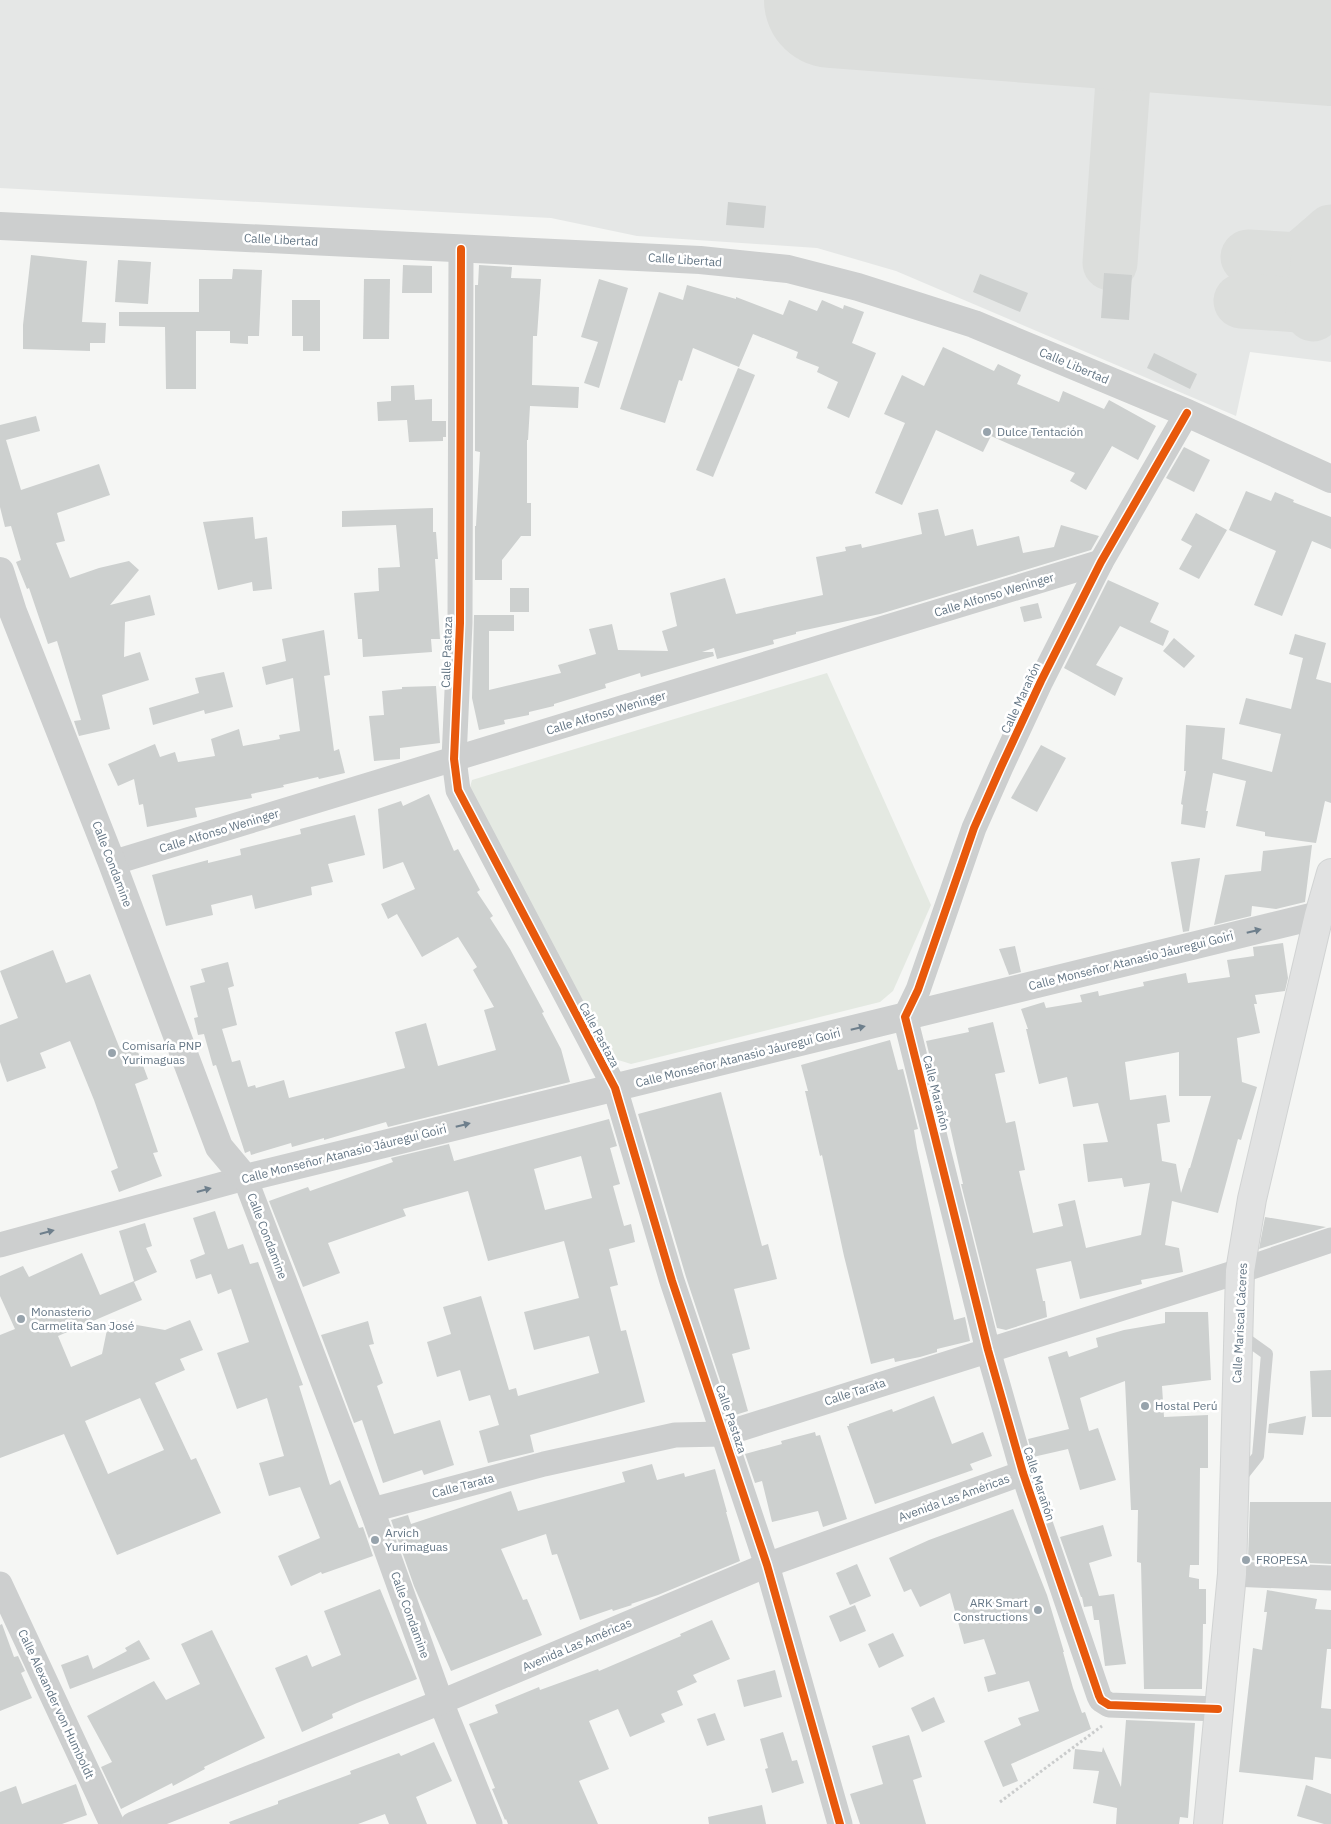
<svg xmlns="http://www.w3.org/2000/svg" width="1331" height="1824" viewBox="0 0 1331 1824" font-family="'IBM Plex Sans',sans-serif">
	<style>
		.built { fill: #e5e7e6 }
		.green { fill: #e4e9e2 }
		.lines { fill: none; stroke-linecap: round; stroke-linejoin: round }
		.taxiway { stroke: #dcdedc; stroke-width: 55 }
		.runway { stroke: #dcdedc; stroke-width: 136 }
		.building { fill: #cdd0cf; fill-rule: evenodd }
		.trunk-casing { stroke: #d1d3d3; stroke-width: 30 }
		.path { stroke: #cacccc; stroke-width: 3; stroke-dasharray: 2.5 2.5; stroke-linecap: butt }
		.service { stroke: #cdcfcf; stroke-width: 12 }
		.minor { stroke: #cdcfcf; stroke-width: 25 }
		.tertiary { stroke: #cdcfcf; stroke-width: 28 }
		.trunk { stroke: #e1e2e2; stroke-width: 28 }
		.cycleway-casing { stroke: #fff; stroke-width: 11 }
		.cycleway { stroke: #e8590c; stroke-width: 8 }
		.oneway { fill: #6e7f8c }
		.poi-dot { fill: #97a3ac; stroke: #fff; stroke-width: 2 }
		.labels { text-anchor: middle; stroke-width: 5; stroke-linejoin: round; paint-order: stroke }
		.street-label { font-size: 12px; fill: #647685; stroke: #fff }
		.poi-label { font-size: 12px; fill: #647685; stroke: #fff; text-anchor: start }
	</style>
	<rect width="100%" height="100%" fill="#f5f6f4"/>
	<polygon class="built" points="0,0 1331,0 1331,362 1250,352 1236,416 896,271 817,248 637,236 551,218 0,188"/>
	<polygon class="green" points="827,673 931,905 893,991 880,1002 631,1064 615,1059 468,794 472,780"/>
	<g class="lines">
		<g class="taxiway">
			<polyline points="1093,23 1125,53 1110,263"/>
			<polyline points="1308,36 1331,50"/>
			<polyline points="1125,53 1167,26"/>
			<polyline points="1248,257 1299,260 1320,242"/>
			<polyline points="1241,301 1299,305 1315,287"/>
			<polyline points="1313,314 1320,242 1331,232"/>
		</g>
		<polyline class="runway" points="832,0 1331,38"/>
	</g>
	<g class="building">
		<polygon points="728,202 766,206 764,228 726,225"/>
		<polygon points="31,255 87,261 82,322 106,323 105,343 90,343 90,351 23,349 23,325"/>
		<polygon points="118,260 151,262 148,304 115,302"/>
		<polygon points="403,265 432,266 432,293 402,293"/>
		<polygon points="479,265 512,267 511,278 541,279 537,336 533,336 532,385 579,387 578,408 530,406 528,440 527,440 527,503 531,503 531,536 521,536 502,560 502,580 475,580 475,526 476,526 480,452 475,451 475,285 478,285"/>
		<polygon points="233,269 262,270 259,336 248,336 248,344 230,343 230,331 196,331 196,389 166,389 165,327 119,326 119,312 199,312 199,279 232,279"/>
		<polygon points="1104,273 1132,275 1129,320 1101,318"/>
		<polygon points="980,274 1028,293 1020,312 973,292"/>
		<polygon points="364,279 390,279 389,339 363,339"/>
		<polygon points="599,279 628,288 599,388 584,383 598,342 581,337"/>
		<polygon points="687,285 736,299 736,297 783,315 789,300 817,311 822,300 843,309 844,305 864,312 852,343 876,353 849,418 827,408 838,382 817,372 819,367 796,358 798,352 753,334 739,367 693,348 682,381 679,380 665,423 620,409 659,292 683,300"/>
		<polygon points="292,300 320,300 320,351 303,351 303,336 292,336"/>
		<polygon points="943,347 994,371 998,364 1021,375 1017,384 1059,402 1063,391 1104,409 1109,400 1156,426 1138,460 1112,446 1086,490 1070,481 1075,473 991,436 983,452 936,430 902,505 875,493 905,423 884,414 902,375 924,386"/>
		<polygon points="1154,353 1197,374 1190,389 1147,368"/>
		<polygon points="738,368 755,375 713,477 696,470"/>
		<polygon points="414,385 415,400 432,399 432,421 446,421 446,437 443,437 443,441 409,442 407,420 378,421 377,402 391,401 391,386"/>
		<polygon points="36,416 40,431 6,440 21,490 99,464 110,495 57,513 65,541 56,543 70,578 99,568 129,561 139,570 110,605 150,595 155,615 125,622 124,657 140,652 149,680 102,695 110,729 79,736 74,721 81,720 57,641 48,644 29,588 27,589 16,562 21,560 11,526 5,527 0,507 0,425"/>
		<polygon points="1184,447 1210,460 1194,492 1166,478"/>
		<polygon points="1246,491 1271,501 1275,492 1294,500 1293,502 1331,517 1331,549 1312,541 1282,616 1254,605 1276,551 1229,530"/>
		<polygon points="433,508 433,532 436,532 438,559 435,559 440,639 431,639 432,652 363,657 362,639 358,639 354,593 379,591 378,568 400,567 396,525 342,527 342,511"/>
		<polygon points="938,509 945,536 973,529 977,546 1019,536 1023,553 1054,547 1061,525 1099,536 1091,550 880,614 796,632 796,634 773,640 774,644 717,659 714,648 702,652 713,652 714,656 641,677 640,673 605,684 606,688 554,704 554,706 529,712 529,715 504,720 505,724 479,730 472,698 474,615 514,615 514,631 489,631 489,690 561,673 558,665 596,654 589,629 612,624 618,650 668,651 662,631 677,626 670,593 725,578 736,614 823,595 816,557 846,551 845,547 861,544 862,548 922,534 918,513"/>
		<polygon points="1196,513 1227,530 1199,579 1179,569 1192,546 1181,540"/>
		<polygon points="253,517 255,539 267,537 272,589 253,591 252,582 218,590 203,522"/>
		<polygon points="1108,580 1159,603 1150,622 1169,631 1163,646 1120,626 1096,665 1123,678 1115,696 1064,668"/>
		<rect x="510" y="588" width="19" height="24"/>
		<polygon points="1038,603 1042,618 1024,622 1020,607"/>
		<polygon points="324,630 330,675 324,676 334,751 339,749 345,773 319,779 318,777 283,785 284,787 251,794 252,798 195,808 197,817 147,827 143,804 139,805 134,779 118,786 108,764 155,744 160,757 175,752 178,762 215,756 211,739 239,729 243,746 280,739 279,735 300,731 293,678 266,685 262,667 286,661 282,639"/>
		<polygon points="1295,634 1326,643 1316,679 1331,683 1331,803 1325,801 1316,843 1265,836 1265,832 1236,826 1246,781 1213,773 1206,811 1208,811 1205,828 1181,824 1183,805 1181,804 1186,771 1184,771 1186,725 1225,728 1222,759 1272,772 1281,734 1239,724 1246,698 1291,709 1303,658 1289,654"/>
		<polygon points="1174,638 1195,656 1184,668 1163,651"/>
		<polygon points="224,672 233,707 205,714 204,710 153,725 149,708 199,693 195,678"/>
		<polygon points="436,686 440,743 400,748 400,759 374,761 369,716 384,715 382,691 402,689 402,687"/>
		<polygon points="1041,745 1066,758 1037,812 1011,798"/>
		<polygon points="429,794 454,851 458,849 480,890 477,892 493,916 490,918 510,949 544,1012 542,1013 561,1049 570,1082 388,1127 386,1122 324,1140 324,1138 292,1147 291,1143 251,1155 250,1151 245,1153 216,1065 213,1066 204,1034 198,1035 194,1018 198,1017 190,986 205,982 201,969 228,962 234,986 228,988 237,1025 222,1029 232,1062 240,1060 248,1087 255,1085 256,1088 284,1080 289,1098 405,1068 395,1032 426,1023 438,1066 496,1050 484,1010 494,1007 473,970 477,967 458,937 422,957 397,914 388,919 381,904 415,889 403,862 383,869 378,809 401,801 403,806"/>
		<polygon points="355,815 365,855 328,864 333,882 311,887 312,895 255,909 252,895 211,905 213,915 166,926 152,875 208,860 208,863 241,855 240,849 301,834 300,829"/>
		<polygon points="1312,845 1305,902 1276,909 1252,906 1251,916 1214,925 1225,875 1261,871 1263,851"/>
		<polygon points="1200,858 1189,931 1183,932 1171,862"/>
		<path d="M1283,943l5,35 -3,13 -30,4 2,9h-3l6,29 -23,5 5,44 15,5 -16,53 -3,-1 -20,74 -46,-12 -7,44 14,3 4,24 -42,8 1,4 -62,15 -9,-38 -35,8 7,32h2l2,16 -41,13 -9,-2 -36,-144h2l-14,-62 -3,1 -20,-82 43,-9 -1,-4 25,-6 12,50 -10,2 11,49 9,-2 10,49 -6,1 14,62 30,-7 -5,-22 17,-4 11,48 55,-13 9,-52 -26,4 -2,-9 -34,4 -5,-38 25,-2 -10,-39 -25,4 -6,-30 -28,7 -13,-55h2l-7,-20 23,-7 2,6 36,-6 -2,-7 18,-4 1,5 45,-10 -1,-4 43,-9 2,10 42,-6 -3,-17 27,-4 -1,-9zM1179,1052v44h32l-21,72h-1l-8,25 -5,-29 -14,-3 -5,-37 13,-2 -4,-27 -36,5 -5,-38z"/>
		<polygon points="1015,946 1021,972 1009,975 999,949"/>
		<polygon points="53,950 66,983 90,974 120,1049 135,1044 148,1079 135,1084 158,1152 153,1153 162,1176 119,1192 111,1171 118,1168 94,1100 70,1041 40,1053 46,1068 7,1082 0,1062 0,1025 18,1018 0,971"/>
		<polygon points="890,1040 898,1070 903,1069 918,1129 914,1130 917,1148 954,1320 965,1317 970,1341 937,1349 937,1352 920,1357 895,1362 894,1358 871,1364 844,1256 822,1155 820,1156 805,1091 808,1091 801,1065"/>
		<polygon points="721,1092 762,1246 768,1244 777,1279 734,1289 750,1349 732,1354 748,1411 732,1416 686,1277 638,1114"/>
		<path d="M609,1119l8,27 -7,2 10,36 -7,2 11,40 7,-2 4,18 -26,7 9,36 -8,2 11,44 5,-1 19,72 -115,33 4,17 -46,11 -9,-32 20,-6 -9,-30 -21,6 -9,-31 -23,7 -10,-35 24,-8 -8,-27 38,-11 28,94 7,-2 2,8 81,-23 -10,-37 -55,14 -10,-38 55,-14 -15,-57 -76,20 -20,-70 -65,18 3,7 -78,27 12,30 -37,14 -34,-86 39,-14 2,4 83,-29 -2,-4 58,-14 5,17zM581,1156l11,42 -47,12 -11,-41z"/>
		<polygon points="215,1211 228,1249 243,1244 250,1264 258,1262 303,1385 299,1386 330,1485 340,1480 359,1528 363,1527 373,1556 322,1574 321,1572 291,1586 278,1556 320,1538 300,1487 269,1496 259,1463 284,1456 267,1398 237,1409 217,1353 249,1342 231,1289 218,1294 211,1274 196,1279 190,1260 205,1254 193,1218"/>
		<polygon points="1265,1217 1326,1227 1259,1249"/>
		<path d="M145,1223l7,23 -6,2 11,24 -23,10 8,18 -84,36 13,31 31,-13 7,-34 56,10 25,-10 13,30 -23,9 5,11 -30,13 36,77 5,-2 25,55 -104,42 -53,-121 -64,24v-123l15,-6 -15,-33v-20l23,-10 6,11 53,-24 18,42 34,-14 -15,-50zM140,1398l24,52 -56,24 -23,-53z"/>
		<polygon points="1165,1312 1208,1312 1211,1380 1162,1386 1164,1417 1208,1415 1208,1468 1200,1468 1199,1565 1190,1565 1189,1577 1199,1579 1199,1589 1206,1589 1206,1624 1203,1624 1202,1689 1144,1689 1141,1563 1137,1562 1138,1510 1131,1510 1125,1381 1080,1398 1089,1431 1098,1428 1116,1480 1080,1490 1068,1449 1033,1457 1028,1439 1069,1429 1048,1357 1067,1351 1069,1357 1098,1347 1096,1338 1124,1330 1165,1323"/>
		<polygon points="368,1321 374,1344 369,1345 383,1383 377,1386 394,1434 440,1420 454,1465 424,1475 422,1470 383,1483 362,1420 354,1423 321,1335"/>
		<polygon points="1331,1370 1331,1417 1312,1417 1310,1371"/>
		<polygon points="934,1396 952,1444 983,1432 992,1456 970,1464 973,1470 875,1504 847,1426 849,1426 849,1424 892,1409 893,1412"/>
		<polygon points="1306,1416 1303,1435 1268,1433 1269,1424"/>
		<polygon points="815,1432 816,1436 820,1435 847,1519 823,1527 818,1511 772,1522 762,1481 755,1483 745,1454 782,1444 781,1441"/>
		<polygon points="652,1464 657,1480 684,1473 685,1477 715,1469 727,1512 726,1512 740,1561 658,1595 631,1604 632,1605 613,1611 612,1609 580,1620 557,1554 552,1555 546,1534 501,1549 523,1600 527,1599 542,1635 451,1671 414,1586 391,1520 408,1515 411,1524 511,1491 518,1511 625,1482 622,1472"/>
		<polygon points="1250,1502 1331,1502 1331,1564 1248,1560"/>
		<polygon points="1013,1509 1047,1595 1064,1652 1063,1652 1073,1688 1082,1713 1085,1712 1091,1729 1011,1764 1018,1781 1003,1787 984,1741 1021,1725 1018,1718 1039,1711 1029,1681 988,1692 984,1677 996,1674 984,1639 964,1644 950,1593 920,1607 911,1589 904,1592 889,1558 929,1540"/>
		<polygon points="1103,1525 1112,1556 1089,1563 1099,1596 1114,1594 1126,1664 1105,1666 1099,1620 1094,1620 1092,1606 1084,1607 1082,1597 1081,1597 1060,1537"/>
		<polygon points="857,1564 871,1596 850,1605 836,1573"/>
		<polygon points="380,1589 417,1679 357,1703 332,1714 333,1718 302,1732 275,1668 307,1655 312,1667 341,1655 324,1611"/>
		<polygon points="1267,1590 1317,1599 1315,1609 1331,1610 1331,1649 1327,1649 1321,1708 1331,1709 1331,1759 1315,1757 1313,1780 1239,1772 1253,1648 1262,1650 1267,1612 1264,1612"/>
		<polygon points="855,1605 866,1631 840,1642 829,1616"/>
		<polygon points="712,1620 730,1659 693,1675 697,1682 677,1691 683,1705 661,1714 665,1722 630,1737 618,1709 589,1721 609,1769 579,1781 598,1824 508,1824 506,1819 505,1820 492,1789 495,1788 469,1724 498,1713 495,1705 539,1687 540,1690 598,1669 599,1671 681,1636 680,1634"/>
		<polygon points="2,1624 14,1657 18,1656 25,1671 21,1673 32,1698 0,1711 0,1625"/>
		<polygon points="212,1630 265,1738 204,1767 205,1769 173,1786 172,1783 121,1809 101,1767 112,1762 87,1716 154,1681 166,1700 200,1684 181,1644"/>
		<polygon points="893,1633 904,1656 879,1668 868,1644"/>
		<polygon points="139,1640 150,1659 70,1689 61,1665 88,1655 93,1669 127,1651 125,1648"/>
		<polygon points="775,1670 782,1697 744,1707 737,1680"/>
		<polygon points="934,1697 945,1722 922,1732 911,1708"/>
		<polygon points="715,1713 725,1740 707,1746 697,1719"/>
		<polygon points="1126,1720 1195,1723 1188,1818 1180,1817 1179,1824 1116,1824 1117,1808 1093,1803 1099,1771 1073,1769 1075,1749 1102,1752 1103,1747 1121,1787"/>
		<polygon points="783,1732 792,1761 797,1760 804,1783 772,1793 765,1769 768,1768 760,1739"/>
		<polygon points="909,1735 922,1777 913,1780 926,1824 860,1824 850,1794 883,1784 872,1746"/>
		<polygon points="434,1742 452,1781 416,1797 427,1824 389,1824 385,1814 358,1824 230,1824 229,1822 278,1804 278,1801 351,1774 350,1771 399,1753 401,1756"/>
		<polygon points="76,1784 87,1815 62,1824 0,1824 0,1792 16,1786 22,1804"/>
		<polygon points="1306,1785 1331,1794 1331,1824 1324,1824 1297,1816"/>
		<polygon points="762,1805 766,1824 709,1824 708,1817"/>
	</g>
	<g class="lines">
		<g class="trunk-casing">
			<polyline id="trunk" points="1208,1824 1232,1574 1240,1271 1252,1199 1319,915 1331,873"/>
		</g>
		<polyline class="path" points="1000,1802 1102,1726"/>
		<polyline class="service" points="1239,1480 1258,1456 1267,1354 1239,1334"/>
		<g class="minor">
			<polyline points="461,249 460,623 454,759 458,790 615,1088 672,1281 767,1565 840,1824"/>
			<polyline points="1187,413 1101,562 1041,681 1001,767 974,828 918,990 905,1017 988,1350 1023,1473 1099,1696 1101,1700 1109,1705 1218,1709"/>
			<polyline points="112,863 1101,562"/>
			<polyline points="0,1245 245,1178 372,1510 441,1702 490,1824"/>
			<polyline points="372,1510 544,1464 675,1435 724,1434 1240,1271 1331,1240"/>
			<polyline points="1232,1574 1331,1578"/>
			<polyline points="0,1584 112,1824"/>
			<polyline points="133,1824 441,1702 767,1565 1023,1473"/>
		</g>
		<g class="tertiary">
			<polyline points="0,226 700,260 788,269 858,287 974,324 1187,413 1331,479"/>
			<polyline points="0,571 13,612 112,863 219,1147 245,1178 1331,912"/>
		</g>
		<use href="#trunk" class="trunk"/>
		<g class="cycleway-casing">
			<g id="cycleway">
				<polyline points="461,249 460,623 454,759 458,790 615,1088 672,1281 767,1565 840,1824"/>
				<polyline points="1187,413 1101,562 1041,681 1001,767 974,828 918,990 905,1017 988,1350 1023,1473 1099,1696 1101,1700 1109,1705 1218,1709"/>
			</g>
		</g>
		<use href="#cycleway" class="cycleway"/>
	</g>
	<defs><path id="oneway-solid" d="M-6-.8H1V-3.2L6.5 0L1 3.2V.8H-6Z" transform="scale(1.25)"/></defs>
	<g class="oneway">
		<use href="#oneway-solid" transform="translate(1254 931) rotate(-14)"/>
		<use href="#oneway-solid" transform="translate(858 1028) rotate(-14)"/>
		<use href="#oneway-solid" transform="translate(463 1125) rotate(-14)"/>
		<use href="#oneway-solid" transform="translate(204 1190) rotate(-15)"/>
		<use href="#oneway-solid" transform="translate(47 1232) rotate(-15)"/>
	</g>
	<g class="poi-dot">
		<circle cx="987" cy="432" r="5"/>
		<circle cx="112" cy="1053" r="5"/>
		<circle cx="21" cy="1319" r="5"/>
		<circle cx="1145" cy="1406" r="5"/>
		<circle cx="375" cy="1540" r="5"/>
		<circle cx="1246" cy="1560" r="5"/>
		<circle cx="1038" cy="1610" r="5"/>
	</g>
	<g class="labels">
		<g class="street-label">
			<text transform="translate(281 240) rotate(3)" y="4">Calle Libertad</text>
			<text transform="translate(685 260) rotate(4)" y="4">Calle Libertad</text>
			<text transform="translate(1074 366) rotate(23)" y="4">Calle Libertad</text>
			<text transform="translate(994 595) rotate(-17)" y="4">Calle Alfonso Weninger</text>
			<text transform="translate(447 652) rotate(-88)" y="4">Calle Pastaza</text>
			<text transform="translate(1021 698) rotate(-65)" y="4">Calle Marañón</text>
			<text transform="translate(606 713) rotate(-17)" y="4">Calle Alfonso Weninger</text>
			<text transform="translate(219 831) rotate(-17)" y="4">Calle Alfonso Weninger</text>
			<text transform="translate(112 864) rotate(69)" y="4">Calle Condamine</text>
			<text transform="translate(1131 961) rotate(-14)" y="4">Calle Monseñor Atanasio Jáuregui Goiri</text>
			<text transform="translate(599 1035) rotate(62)" y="4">Calle Pastaza</text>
			<text transform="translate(738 1058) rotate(-14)" y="4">Calle Monseñor Atanasio Jáuregui Goiri</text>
			<text transform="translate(936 1093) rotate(76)" y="4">Calle Marañón</text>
			<text transform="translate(344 1154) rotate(-14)" y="4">Calle Monseñor Atanasio Jáuregui Goiri</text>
			<text transform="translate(267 1236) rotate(69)" y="4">Calle Condamine</text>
			<text transform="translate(1240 1323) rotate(-87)" y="4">Calle Mariscal Cáceres</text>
			<text transform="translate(855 1392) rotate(-18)" y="4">Calle Tarata</text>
			<text transform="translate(731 1419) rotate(71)" y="4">Calle Pastaza</text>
			<text transform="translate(1039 1484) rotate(72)" y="4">Calle Marañón</text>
			<text transform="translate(463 1486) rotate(-15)" y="4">Calle Tarata</text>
			<text transform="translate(954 1498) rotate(-20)" y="4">Avenida Las Américas</text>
			<text transform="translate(410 1615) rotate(70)" y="4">Calle Condamine</text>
			<text transform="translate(577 1645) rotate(-23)" y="4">Avenida Las Américas</text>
			<text transform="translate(56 1704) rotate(65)" y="4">Calle Alexander von Humboldt</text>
		</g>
		<g class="poi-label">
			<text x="997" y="436">Dulce Tentación</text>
			<text x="122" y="1050">Comisaría PNP<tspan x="122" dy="14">Yurimaguas</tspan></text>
			<text x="31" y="1316">Monasterio<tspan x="31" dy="14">Carmelita San José</tspan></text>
			<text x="1155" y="1410">Hostal Perú</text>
			<text x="385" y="1537">Arvich<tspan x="385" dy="14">Yurimaguas</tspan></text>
			<text x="1256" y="1564">FROPESA</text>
			<text x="1028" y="1607" text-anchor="end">ARK Smart<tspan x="1028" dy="14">Constructions</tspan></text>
		</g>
	</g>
</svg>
